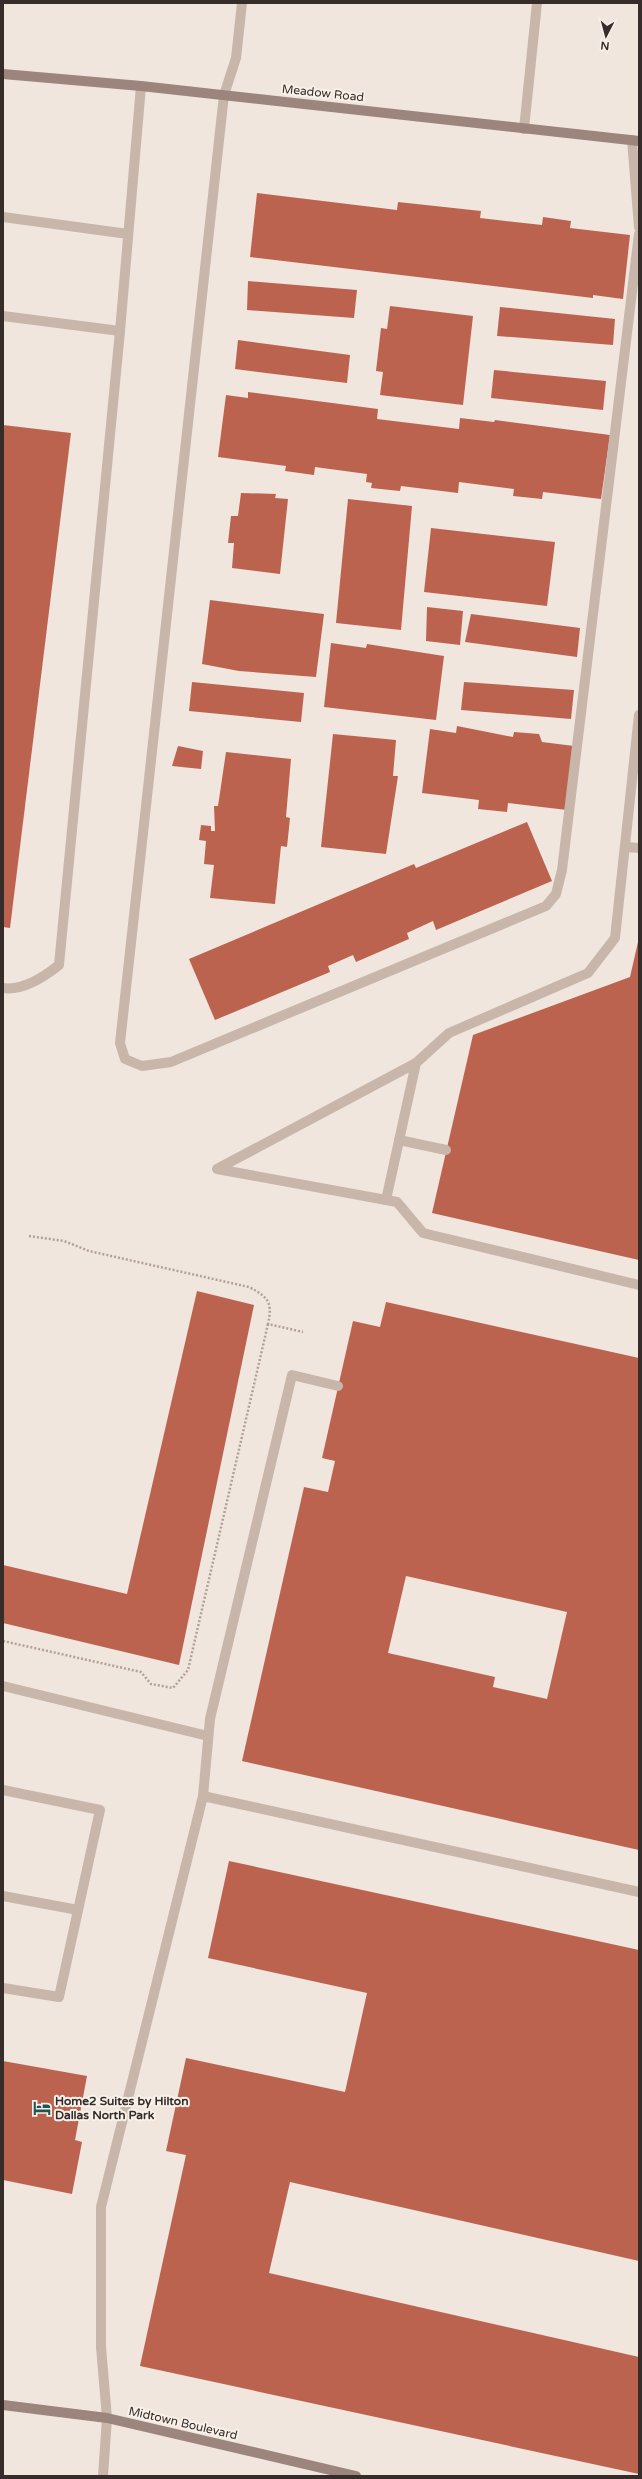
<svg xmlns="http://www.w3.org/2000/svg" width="642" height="2479" viewBox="0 0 642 2479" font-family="'Varela Round',sans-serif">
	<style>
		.building { fill: #bc6350; fill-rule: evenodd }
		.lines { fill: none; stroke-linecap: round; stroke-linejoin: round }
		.path { stroke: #b3a095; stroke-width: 2.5; stroke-dasharray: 2 2; stroke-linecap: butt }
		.lane { stroke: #c8b6aa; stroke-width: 10 }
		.secondary { stroke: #9b857c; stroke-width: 10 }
		.labels { text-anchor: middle; stroke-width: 4; stroke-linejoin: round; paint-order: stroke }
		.street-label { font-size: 12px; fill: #362c29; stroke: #f8f1ea }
		.poi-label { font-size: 12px; font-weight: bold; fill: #362c29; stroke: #f8f1ea; text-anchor: start }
	</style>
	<rect width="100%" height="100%" fill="#f0e6de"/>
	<g class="building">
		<polygon points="257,193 397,210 398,202 481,211 480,218 542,225 543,217 571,221 570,228 630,235 623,299 593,295 593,298 250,257"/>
		<polygon points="248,281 357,290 354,318 247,310"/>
		<polygon points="390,306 473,316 463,405 380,395 383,372 376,371 381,328 387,329"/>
		<polygon points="500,307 615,319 613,345 497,336"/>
		<polygon points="238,340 350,355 347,383 235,369"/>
		<polygon points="494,370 606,381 603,410 491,398"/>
		<polygon points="248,392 378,409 377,419 459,429 460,418 494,422 495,420 610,435 601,499 543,492 542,499 513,496 514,489 459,482 458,493 401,486 400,491 371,488 372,483 366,482 367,474 315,467 314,475 285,471 286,466 218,457 226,395 248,398"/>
		<polygon points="3,425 71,433 10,928 3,927"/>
		<polygon points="241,493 276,494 275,498 288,499 280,574 232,568 234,543 228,543 231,516 238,516"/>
		<polygon points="348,499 412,506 401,630 336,623"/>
		<polygon points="431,528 555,542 547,606 424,592"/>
		<polygon points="210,600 324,614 316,677 239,671 202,664"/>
		<polygon points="427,607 463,611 460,645 426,641"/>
		<polygon points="471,614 580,628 577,657 465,642"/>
		<polygon points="331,643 366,648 367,644 444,656 436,720 324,707"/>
		<polygon points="192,682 304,693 301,722 189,711"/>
		<polygon points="464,682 574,690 571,719 461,710"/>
		<polygon points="457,726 513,737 514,732 539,734 542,742 574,746 567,810 508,803 507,812 478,809 479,800 422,793 430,729 456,733"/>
		<polygon points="333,734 396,740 393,776 398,776 386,854 321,847"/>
		<polygon points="178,746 203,751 201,769 172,766"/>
		<polygon points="226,752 291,759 286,817 290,818 287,847 281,846 275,904 210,898 214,865 204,864 206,841 199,840 201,825 211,826 211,831 215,831 214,806 218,806"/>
		<polygon points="527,822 552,881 436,930 433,921 407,933 409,939 356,962 353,955 328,966 330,972 215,1020 189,959 414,864 416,868"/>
		<polygon points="638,942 639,1260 432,1213 473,1035 630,977"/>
		<polygon points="197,1291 254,1305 179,1665 3,1623 3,1565 127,1594"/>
		<path d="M386,1302l253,56v492l-397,-89 62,-274 24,5 7,-31 -13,-3 31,-137 27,6zM406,1576l161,36 -20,87 -54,-12 2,-10 -107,-24z"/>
		<polygon points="229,1861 639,1950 639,2261 290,2182 269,2273 639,2357 639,2474 140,2366 186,2155 166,2151 186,2058 345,2092 367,1993 208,1958"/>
		<polygon points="3,2061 87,2076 75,2140 82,2142 72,2194 3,2180"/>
	</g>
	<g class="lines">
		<g class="path">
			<path d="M29,1236l35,5 25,10 160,36c19,10 24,15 19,37l35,8"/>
			<polyline points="3,1641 141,1672 151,1684 173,1688 188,1670 268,1324"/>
		</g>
		<g class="lane">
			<polyline points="242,3 236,58 224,95 120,1043 125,1059 142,1066 171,1062 546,906 556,894 562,870 639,234"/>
			<polyline points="524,129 537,3"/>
			<polyline points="632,140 639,227"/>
			<polyline points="3,217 128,234"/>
			<polyline points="3,316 120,331"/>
			<polyline points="625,847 639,848"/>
			<path d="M3,988c20,3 41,-11 56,-23l61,-634 21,-245"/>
			<polyline points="416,1063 217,1169 397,1202 423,1233 639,1285"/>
			<polyline points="399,1140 446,1150"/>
			<polyline points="386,1200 416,1063 449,1033 588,973 615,938 639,715"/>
			<polyline points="3,1686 208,1736"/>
			<polyline points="3,1790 100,1810 59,1997 3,1988"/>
			<polyline points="203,1796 210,1719 292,1375 338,1386"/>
			<polyline points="3,1896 78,1910"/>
			<polyline points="103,2476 107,2418 101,2347 101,2207 203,1796 639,1892"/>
		</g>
		<g class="secondary">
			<polyline points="3,74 141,86 639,141"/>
			<polyline points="3,2405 107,2418 356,2476"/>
		</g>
	</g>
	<defs>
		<g id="hotel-bare" transform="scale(1.38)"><path d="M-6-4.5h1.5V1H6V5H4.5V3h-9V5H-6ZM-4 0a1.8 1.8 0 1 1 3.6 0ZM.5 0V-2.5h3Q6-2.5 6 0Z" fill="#225454" stroke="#f8f1ea" stroke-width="2.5" paint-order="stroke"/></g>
	</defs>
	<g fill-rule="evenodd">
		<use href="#hotel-bare" x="42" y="2108"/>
	</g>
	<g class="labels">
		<g class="street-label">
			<text transform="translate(323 93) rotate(6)" y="4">Meadow Road</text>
			<text transform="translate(183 2423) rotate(13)" y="4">Midtown Boulevard</text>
		</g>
		<g class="poi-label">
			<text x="55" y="2105">Home2 Suites by Hilton<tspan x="55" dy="14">Dallas North Park</tspan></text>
		</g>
	</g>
	<rect width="642" height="2479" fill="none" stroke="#362c29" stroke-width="8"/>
	<g transform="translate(606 36) rotate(186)" stroke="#f8f1ea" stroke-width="3" paint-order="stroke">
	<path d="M0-3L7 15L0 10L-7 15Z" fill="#362c29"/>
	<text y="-6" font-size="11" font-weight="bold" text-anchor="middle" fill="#362c29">N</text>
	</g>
</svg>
